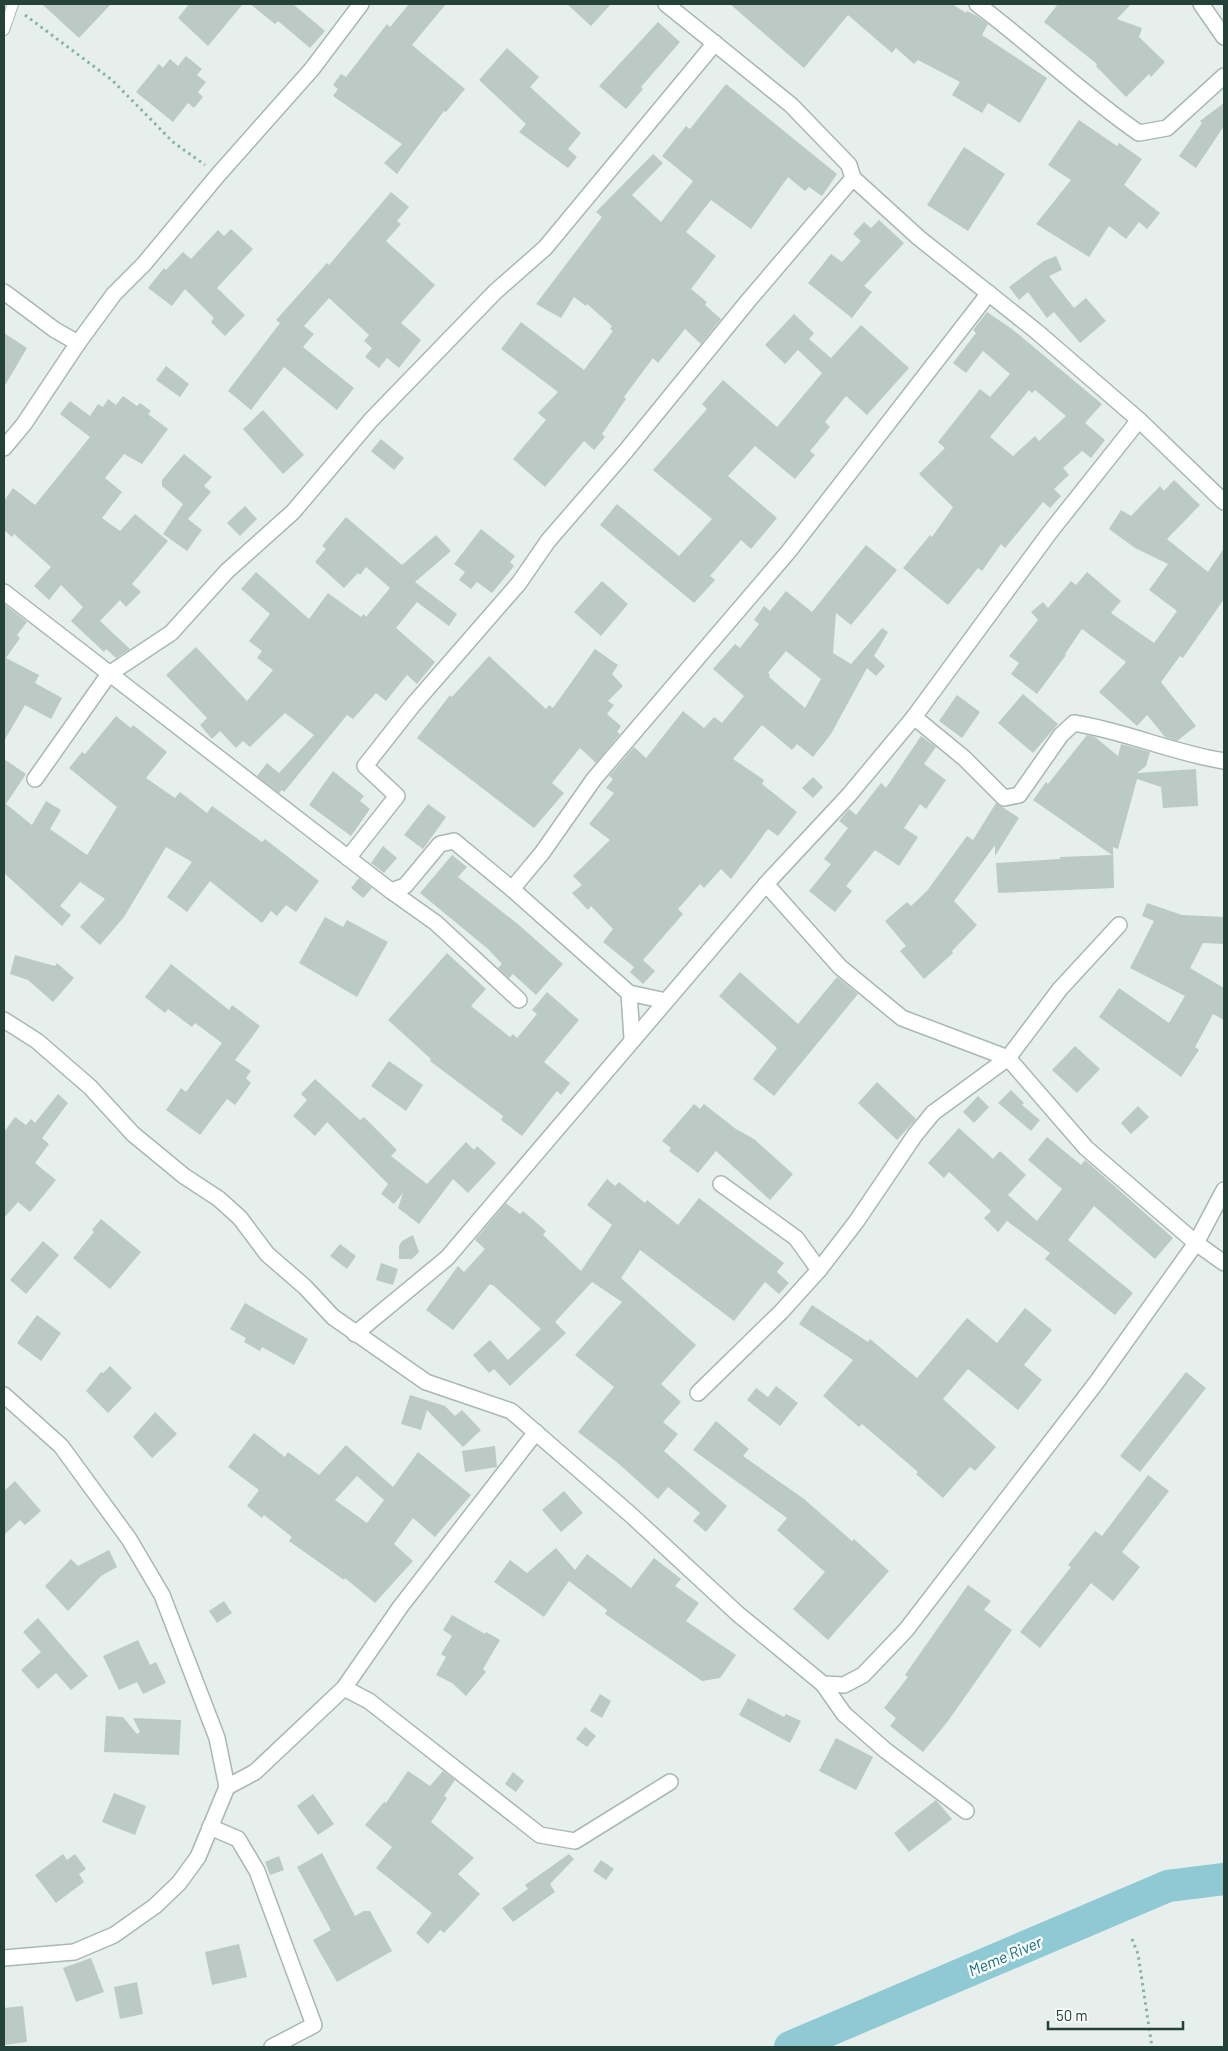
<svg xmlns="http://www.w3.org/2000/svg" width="1228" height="2051" viewBox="0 0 1228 2051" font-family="Barlow,sans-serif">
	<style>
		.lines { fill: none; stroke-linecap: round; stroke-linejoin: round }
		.river { stroke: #8ec9d4; stroke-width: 32 }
		.building { fill: #bbcac4; fill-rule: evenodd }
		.lane-casing { stroke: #a8b8b2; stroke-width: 12 }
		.street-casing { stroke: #a8b8b2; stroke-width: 18 }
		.path { stroke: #86b3a5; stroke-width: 3; stroke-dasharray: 2.5 4; stroke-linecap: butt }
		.lane { stroke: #fff; stroke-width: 10 }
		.street { stroke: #fff; stroke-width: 15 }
		.labels { text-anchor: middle; stroke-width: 5; stroke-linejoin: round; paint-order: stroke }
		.water-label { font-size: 16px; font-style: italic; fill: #1c6f80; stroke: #f7fbf9 }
	</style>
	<rect width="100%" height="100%" fill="#e6efeb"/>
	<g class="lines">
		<polyline class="river" points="790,2047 1168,1886 1224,1879"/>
	</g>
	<g class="building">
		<polygon points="42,4 111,4 79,38"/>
		<polygon points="189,4 243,4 208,46 178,18"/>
		<polygon points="250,4 293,4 325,31 310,48 278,21 275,24"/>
		<polygon points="409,4 446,4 412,45 465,89 446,112 444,111 397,174 384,163 402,144 333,96 338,89 333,85 341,74 346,77 387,24 390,27"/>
		<polygon points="567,4 611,4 591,26"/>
		<polygon points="730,4 952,4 966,13 967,11 977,16 988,24 982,35 1047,78 1020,123 988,103 982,113 952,95 960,82 918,60 914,64 896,48 892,53 848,15 804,68"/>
		<polygon points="1058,4 1131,4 1117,19 1142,28 1139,37 1165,62 1151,77 1149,74 1126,97 1096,66 1097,64 1044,22"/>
		<polygon points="658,22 680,42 641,87 643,89 626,109 599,86"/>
		<polygon points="507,48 539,77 530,87 581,133 568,149 577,157 568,168 519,132 526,124 479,80"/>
		<polygon points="186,56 202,69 197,75 206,82 198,92 203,97 194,108 188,103 173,122 136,92 159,64 163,68 170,59 178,66"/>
		<polygon points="726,84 837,174 822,196 809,187 805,191 788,177 751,229 711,200 686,232 716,256 691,289 707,302 705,305 721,319 701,344 685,329 658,363 653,358 624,397 626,399 602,434 605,437 594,450 584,441 545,487 513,459 546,420 538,413 558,392 501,349 521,322 584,370 613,331 610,329 612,326 587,304 586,306 574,297 561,318 536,304 602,217 596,212 653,154 663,163 632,195 661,222 693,181 662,156 686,126 690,129"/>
		<polygon points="1224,103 1224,126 1196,168 1179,156 1202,123 1200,121"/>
		<polygon points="1079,120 1117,146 1119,143 1142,159 1124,185 1160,213 1147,229 1139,222 1126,239 1109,226 1089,257 1036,224 1071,180 1048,165"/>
		<polygon points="964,147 1005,174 968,231 927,205"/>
		<polygon points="391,192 409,207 397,221 401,224 386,241 435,285 401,323 421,340 399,368 387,358 379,368 365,357 372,348 364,341 369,335 329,298 304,326 314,334 303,347 354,388 337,410 284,367 251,410 228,391 280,323 276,320 327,263 329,265"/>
		<polygon points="879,220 904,243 864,286 872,292 852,318 808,283 831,254 842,262 861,241 853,234 864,222 871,228"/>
		<polygon points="231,229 253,249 217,288 245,315 225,336 211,322 214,318 185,289 172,306 148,288 164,268 166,270 183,252 191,259 218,230 224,236"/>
		<polygon points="1056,256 1062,270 1049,276 1074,308 1086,298 1106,321 1080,343 1054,312 1047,318 1028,292 1019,300 1009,287 1044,261"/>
		<path d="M987,312l25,17 90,75 -17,19 20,17 -14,18 -9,-7 -19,17 6,7 -15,14 7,7 -11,12 -7,-6 -38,46 -4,-4 -19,27 -4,-3 -30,37 -45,-37 27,-33 2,2 21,-30 -34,-33 26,-26 -7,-6 42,-53 10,8 20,-23 -27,-23 -17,22 -13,-10 23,-30 -3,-3zM1029,390l3,3 3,-3 31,26 -27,25 -4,-5 -22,20 -23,-19z"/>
		<polygon points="794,314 814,333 809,339 831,358 861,325 909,368 867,415 846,396 825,422 830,427 810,451 815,455 795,479 755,446 728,476 777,518 751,549 741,540 710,576 715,580 694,603 600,525 617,504 679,556 712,519 653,470 707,409 702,404 723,380 777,427 822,373 798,350 785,364 765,345"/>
		<polygon points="4,333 27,348 4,387"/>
		<polygon points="166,366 189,384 180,397 156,380"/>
		<polygon points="123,396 137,406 140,403 151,411 148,414 168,429 142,464 124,454 105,478 122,492 102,518 120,531 135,514 168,541 132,584 141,592 126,607 120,600 100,621 130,649 116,658 106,649 104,652 71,621 83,607 61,585 49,600 34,586 51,567 14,534 12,537 4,530 4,501 13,488 35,505 90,437 60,414 70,401 90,416 98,404 103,407 108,399 116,405"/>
		<polygon points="263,410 304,455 283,474 243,429"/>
		<polygon points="381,439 404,458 394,470 371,451"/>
		<polygon points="184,454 212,477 204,486 211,492 188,519 202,530 187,551 163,534 183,504 162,486 162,480"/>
		<polygon points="1174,480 1200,505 1167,539 1208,572 1224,548 1224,599 1183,658 1180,656 1161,682 1196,726 1177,741 1165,737 1147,715 1137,726 1099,692 1126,662 1082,629 1065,654 1066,655 1037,694 1011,674 1019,663 1009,656 1038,620 1031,612 1043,602 1048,608 1071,581 1076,585 1087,572 1121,601 1111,613 1154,643 1177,611 1149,590 1168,564 1135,548 1109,529 1121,510 1131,516 1160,486 1164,491"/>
		<polygon points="245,506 257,519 240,536 227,523"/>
		<polygon points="346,517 402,565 436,535 451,551 415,582 457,614 449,626 417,602 396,628 435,662 417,684 407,675 386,701 376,693 353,719 347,715 284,792 282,790 279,793 257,776 267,763 279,773 314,735 285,713 250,747 243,741 236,748 220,731 212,739 200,725 207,718 166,675 196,647 247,701 273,670 257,658 262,651 249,641 270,614 241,589 256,572 309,619 328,593 361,617 364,614 366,617 390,588 366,567 360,575 358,573 344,588 315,562 326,549 322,546"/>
		<polygon points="481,529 515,556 510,562 514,566 492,593 477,582 471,589 459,580 465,572 454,564"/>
		<path d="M866,545l31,25 -46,55 -15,-12 -3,40 18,11 31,-36 6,4 -14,24 11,10 -9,10 -9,-8 -36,66 -18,23 -16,-13 -5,6 -30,-25 -29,34 31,21 -2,4 35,28 -19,24 -10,-7 -37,50 -10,-10 -17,19 -4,-4 -22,25 5,5 -40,46 12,11 -12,13 -13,-12 4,-5 -31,-25 10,-13 -22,-23 -3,4 -16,-17 10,-8 -9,-9 37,-36 -21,-16 25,-31 -8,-5 7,-9 -4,-3 25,-29 12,11 37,-47 21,17 10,-11 8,6 22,-27 -31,-27 22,-25 5,4 19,-24 -5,-4 10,-14 6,5 16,-20 26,21zM786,651l35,28 -16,29 -36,-31 1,-2 -2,-2z"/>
		<polygon points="602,581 628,604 601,636 574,612"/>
		<polygon points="4,604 27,622 17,635 20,638 6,658 39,675 35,683 62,698 51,719 25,705 4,741"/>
		<polygon points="595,649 618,665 612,674 623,686 608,701 614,705 607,714 621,726 617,732 620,734 596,763 580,748 552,783 564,793 534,828 417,738 450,695 452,697 489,656 546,709 549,705 553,708"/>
		<polygon points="1023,694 1058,724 1033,753 998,723"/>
		<polygon points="957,695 980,712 962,738 939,721"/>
		<polygon points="116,716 131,728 133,725 167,752 146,778 175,798 180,792 207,813 212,806 262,842 265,839 319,881 296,912 286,905 277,916 271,911 262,923 210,881 187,912 167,897 192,862 166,847 124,917 100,945 80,927 105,899 80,882 60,906 71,915 62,926 4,873 4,759 26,774 6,804 32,825 46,801 61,810 50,829 87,855 117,807 69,768 82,752 85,754"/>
		<polygon points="1087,735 1095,737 1118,756 1121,744 1150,752 1146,766 1137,773 1196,769 1198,806 1163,808 1161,787 1137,779 1118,849 1113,847 1114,888 998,893 996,863 1060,859 1060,857 1112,855 1033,800 1046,782 1048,784"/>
		<polygon points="921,736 936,747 924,764 946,780 926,809 920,804 904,828 918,837 899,866 875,850 846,886 852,891 835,912 809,891 831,864 824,859 848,828 839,821 849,809 856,815 881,783 886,788"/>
		<polygon points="333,771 364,796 360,801 370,809 351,836 309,805"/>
		<polygon points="813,777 823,787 813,798 802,788"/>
		<polygon points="996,803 1019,818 995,856 995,845 954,901 977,925 952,951 953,953 924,979 900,951 906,946 885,921 907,902 911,906 927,891 967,836 973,840"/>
		<polygon points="428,804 446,817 423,849 404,835"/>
		<polygon points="383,846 397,858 384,873 371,863"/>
		<polygon points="452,855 467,867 458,877 519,925 563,964 536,995 513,974 509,978 498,968 502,964 488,949 420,893"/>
		<polygon points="359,878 372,888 363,898 351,888"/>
		<polygon points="1147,903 1182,915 1224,917 1224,944 1203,943 1190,968 1224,988 1224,1020 1213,1014 1195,1047 1199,1050 1181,1077 1099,1017 1119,988 1169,1023 1185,996 1130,968 1154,921 1142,916"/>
		<polygon points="325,917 343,927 347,920 388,942 357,997 299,963"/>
		<polygon points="447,953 486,989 471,1006 510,1037 513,1034 517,1038 537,1014 532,1010 547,992 579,1020 544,1062 570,1083 561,1095 557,1091 522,1136 501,1120 503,1116 430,1061 431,1059 388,1020"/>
		<polygon points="15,955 55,966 57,963 74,978 53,1002 28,980 10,974"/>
		<polygon points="171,964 229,1010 232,1005 260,1026 235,1060 251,1071 246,1078 251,1083 235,1105 227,1099 200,1135 166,1110 181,1088 186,1092 222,1043 195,1023 192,1027 168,1009 165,1013 145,997"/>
		<polygon points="740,972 798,1024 837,977 858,994 774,1096 753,1079 777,1048 719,996"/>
		<polygon points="1075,1046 1100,1069 1077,1093 1052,1070"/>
		<polygon points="389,1061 423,1085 406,1111 371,1086"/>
		<polygon points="315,1079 360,1120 364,1117 397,1150 391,1156 427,1184 466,1142 474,1150 477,1146 496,1163 468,1193 453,1179 419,1224 398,1208 403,1193 394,1204 381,1194 388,1184 327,1122 315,1136 293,1116 307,1100 301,1094"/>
		<polygon points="877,1082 916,1119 897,1140 858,1103"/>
		<polygon points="1011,1090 1024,1103 1022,1105 1040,1120 1031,1131 998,1103"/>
		<polygon points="58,1094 68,1103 42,1138 49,1144 35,1163 56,1180 30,1212 18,1202 4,1218 4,1132 15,1117 26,1125 31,1119 35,1123"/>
		<polygon points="978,1096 989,1107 974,1123 963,1112"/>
		<polygon points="694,1104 700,1109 704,1104 736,1129 754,1139 793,1174 770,1200 716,1151 698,1173 669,1151 671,1148 662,1141"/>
		<polygon points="1138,1106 1149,1117 1131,1134 1121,1123"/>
		<polygon points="959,1128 993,1159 1000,1151 1026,1175 1008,1195 1037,1221 1062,1189 1028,1160 1047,1137 1081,1165 1085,1160 1173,1238 1155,1259 1094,1206 1068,1240 1133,1293 1115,1315 1045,1259 1050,1253 1007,1221 998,1232 984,1218 991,1211 949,1172 944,1178 928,1163"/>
		<polygon points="607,1179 615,1186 619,1182 645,1203 647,1200 678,1225 699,1198 784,1263 777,1272 789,1283 779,1294 765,1282 734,1321 640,1250 621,1278 696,1345 661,1384 681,1402 663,1422 678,1434 664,1451 727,1506 706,1532 693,1521 700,1513 668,1487 658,1499 619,1464 578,1432 614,1387 575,1355 622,1302 592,1282 555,1322 566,1333 510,1386 494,1369 489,1373 473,1355 490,1340 508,1360 541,1329 494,1286 490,1284 453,1330 426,1310 458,1266 464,1272 485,1249 475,1240 506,1203 520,1214 523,1211 546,1231 543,1235 581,1271 612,1225 587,1205"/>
		<polygon points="101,1219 141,1252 110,1289 73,1258 94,1232 92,1230"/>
		<polygon points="413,1235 419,1252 412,1259 399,1259 399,1246 402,1241"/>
		<polygon points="43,1241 59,1255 26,1294 10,1280"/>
		<polygon points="340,1244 356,1256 347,1269 330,1256"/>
		<polygon points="381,1263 398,1269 393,1285 376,1280"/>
		<polygon points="245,1303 308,1339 294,1365 262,1347 260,1351 244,1342 246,1338 230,1329"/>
		<polygon points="812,1305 868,1342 870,1339 917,1378 967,1318 997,1343 1025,1308 1052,1330 1024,1365 1042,1380 1018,1410 968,1369 943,1399 996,1447 975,1471 970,1467 943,1498 916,1474 918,1472 862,1424 859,1427 823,1396 853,1360 799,1324"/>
		<polygon points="37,1315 61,1333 41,1361 17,1343"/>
		<polygon points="110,1366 132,1388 108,1413 86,1391 101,1372 103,1373"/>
		<polygon points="1186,1372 1206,1388 1140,1472 1120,1456"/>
		<polygon points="776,1386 798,1403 780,1426 747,1400 756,1388 768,1397"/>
		<polygon points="410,1395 445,1406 455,1416 462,1410 481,1430 463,1447 427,1410 421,1430 401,1424"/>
		<polygon points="155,1412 177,1434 152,1458 133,1437"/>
		<polygon points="716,1421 749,1449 743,1456 804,1499 852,1541 854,1539 889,1571 828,1640 793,1609 825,1572 777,1530 787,1518 693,1450"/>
		<path d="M254,1433l31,24 3,-5 31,23 27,-30 47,42 25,-35 53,43 -36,42 -22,-19 -19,26 19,17 -38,42 -30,-25 -1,2 -55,-39 3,-4 -28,-22 -2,3 -15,-12 12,-16 -31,-23zM357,1476l27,24 -17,23 -32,-23z"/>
		<polygon points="495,1446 497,1467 465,1472 462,1451"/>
		<polygon points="1148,1475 1169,1491 1122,1552 1140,1567 1113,1601 1091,1583 1040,1648 1020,1632 1071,1567 1068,1565 1095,1531 1102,1536"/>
		<polygon points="15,1481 41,1511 25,1525 20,1520 4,1535 4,1491"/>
		<polygon points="564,1491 583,1513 561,1532 542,1510"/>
		<polygon points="556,1548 575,1570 587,1554 631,1588 654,1558 681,1579 675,1586 699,1603 686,1621 736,1655 720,1678 702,1681 605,1614 607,1610 569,1581 544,1617 494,1582 510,1560 527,1573"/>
		<polygon points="109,1550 117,1567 101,1576 68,1611 45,1586 71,1559 78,1566"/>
		<polygon points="968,1585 991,1601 984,1610 1012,1630 948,1721 923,1752 890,1726 896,1718 884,1708 908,1677 905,1675"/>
		<polygon points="224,1601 232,1613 217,1623 209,1611"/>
		<polygon points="452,1615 485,1634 486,1632 500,1640 483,1669 486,1672 466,1696 452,1683 436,1675 446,1657 441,1654 452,1636 443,1630"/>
		<polygon points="38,1618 88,1676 71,1690 56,1673 38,1689 21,1670 41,1652 23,1632"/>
		<polygon points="138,1640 150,1665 156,1662 166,1683 143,1694 137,1682 119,1690 103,1656"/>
		<polygon points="600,1694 611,1701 602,1718 590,1711"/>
		<polygon points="748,1698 784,1717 786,1714 801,1721 790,1743 739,1715"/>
		<polygon points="106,1716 123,1717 137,1734 140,1732 133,1718 181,1720 179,1755 104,1752"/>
		<polygon points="585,1727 596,1736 587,1747 576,1739"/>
		<polygon points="836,1738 873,1757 856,1790 819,1771"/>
		<polygon points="408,1771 430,1786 443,1771 455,1780 444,1796 447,1798 431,1822 474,1858 458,1874 480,1894 444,1933 440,1930 428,1944 416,1933 432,1913 376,1868 392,1847 365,1825 384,1802 386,1803"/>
		<polygon points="513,1772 524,1781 516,1792 505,1784"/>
		<polygon points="114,1793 146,1806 135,1835 102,1822"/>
		<polygon points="313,1794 334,1824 318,1835 297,1806"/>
		<polygon points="936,1800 952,1819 909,1852 894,1833"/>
		<polygon points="322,1853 355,1916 364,1911 370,1911 392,1951 337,1982 313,1940 331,1930 297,1867"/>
		<polygon points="63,1854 67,1860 75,1854 86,1869 79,1874 84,1882 56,1903 35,1875"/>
		<polygon points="569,1854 574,1859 550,1884 555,1892 513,1922 502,1908 528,1889 525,1885"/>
		<polygon points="279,1856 284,1870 270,1875 265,1862"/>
		<polygon points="601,1860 614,1869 606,1880 593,1871"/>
		<polygon points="239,1944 247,1977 212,1985 205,1952"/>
		<polygon points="91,1958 104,1992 76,2002 63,1968"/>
		<polygon points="137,1982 143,2014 120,2019 114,1987"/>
		<polygon points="23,2006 27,2042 4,2045 4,2008"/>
	</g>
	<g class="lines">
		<g class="lane-casing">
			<polyline id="lane" points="4,30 13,4"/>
		</g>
		<g class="street-casing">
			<g id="street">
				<polyline points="666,4 791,105 849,165 853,178 919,238 1036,331 1139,420 1224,502"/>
				<path d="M977,4c55,41 105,90 162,129l28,-5 57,-52"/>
				<polyline points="1201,4 1224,37"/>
				<polyline points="4,292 55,330 78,343"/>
				<polyline points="4,448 24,424 78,343 114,294 144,264 218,175 312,69 361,4"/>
				<polyline points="4,592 391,891 436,923 519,1000"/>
				<path d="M914,717l50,41 40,40 15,-3 42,-60 13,-12c51,8 99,30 150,38"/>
				<polyline points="35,779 109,674 171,633 227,571 293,512 371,420 495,292 545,248 715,43"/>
				<polyline points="348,858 397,796 365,766 413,705 519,583 548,541 625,452 748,301 853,178"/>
				<polyline points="766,884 840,967 902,1018 1008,1058 1086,1148 1196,1243 1224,1263"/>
				<polyline points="512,889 542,853 594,779 789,551 989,293"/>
				<polyline points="391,891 405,886 440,844 454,841 512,889 629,993 666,1001"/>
				<polyline points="629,993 632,1038"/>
				<polyline points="4,1020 37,1041 90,1087 133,1134 184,1176 219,1199 240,1218 267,1254 305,1287 333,1317 426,1382 511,1411 631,1515 738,1614 823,1684 844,1685 863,1675 906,1630 1096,1383 1196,1243 1224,1190"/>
				<polyline points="721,1184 796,1238 819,1270 856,1222 915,1135 933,1113 1008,1058 1060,989 1119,925"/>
				<polyline points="355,1334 447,1258 766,884 849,795 914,717 1050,532 1139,420"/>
				<polyline points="698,1393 781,1312 819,1270"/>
				<polyline points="4,1395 61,1446 129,1539 162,1595 217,1738 227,1787 198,1857 179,1883 155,1906 114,1935 74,1952 4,1958"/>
				<polyline points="823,1684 844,1714 885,1750 966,1811"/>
				<polyline points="344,1688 369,1701 540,1835 575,1841 670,1782"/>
				<polyline points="227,1787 255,1772 344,1688 401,1606 536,1432"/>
				<polyline points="210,1827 238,1839 257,1871 314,2025 272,2047"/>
			</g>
		</g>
		<g class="path">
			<polyline points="25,15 112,80 173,142 205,165"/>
			<polyline points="1132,1939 1138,1954 1152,2047"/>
		</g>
		<use href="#lane" class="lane"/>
		<use href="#street" class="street"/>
	</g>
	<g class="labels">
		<g class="water-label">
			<text transform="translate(1005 1956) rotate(-23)" y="6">Meme River</text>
		</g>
	</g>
	<rect width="1228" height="2051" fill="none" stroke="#24423a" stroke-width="10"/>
	<path d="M1048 2021v8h135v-8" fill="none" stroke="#24423a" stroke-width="2.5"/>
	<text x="1056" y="2021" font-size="15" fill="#24423a" stroke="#f7fbf9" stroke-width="4" paint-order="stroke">50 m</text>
</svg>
